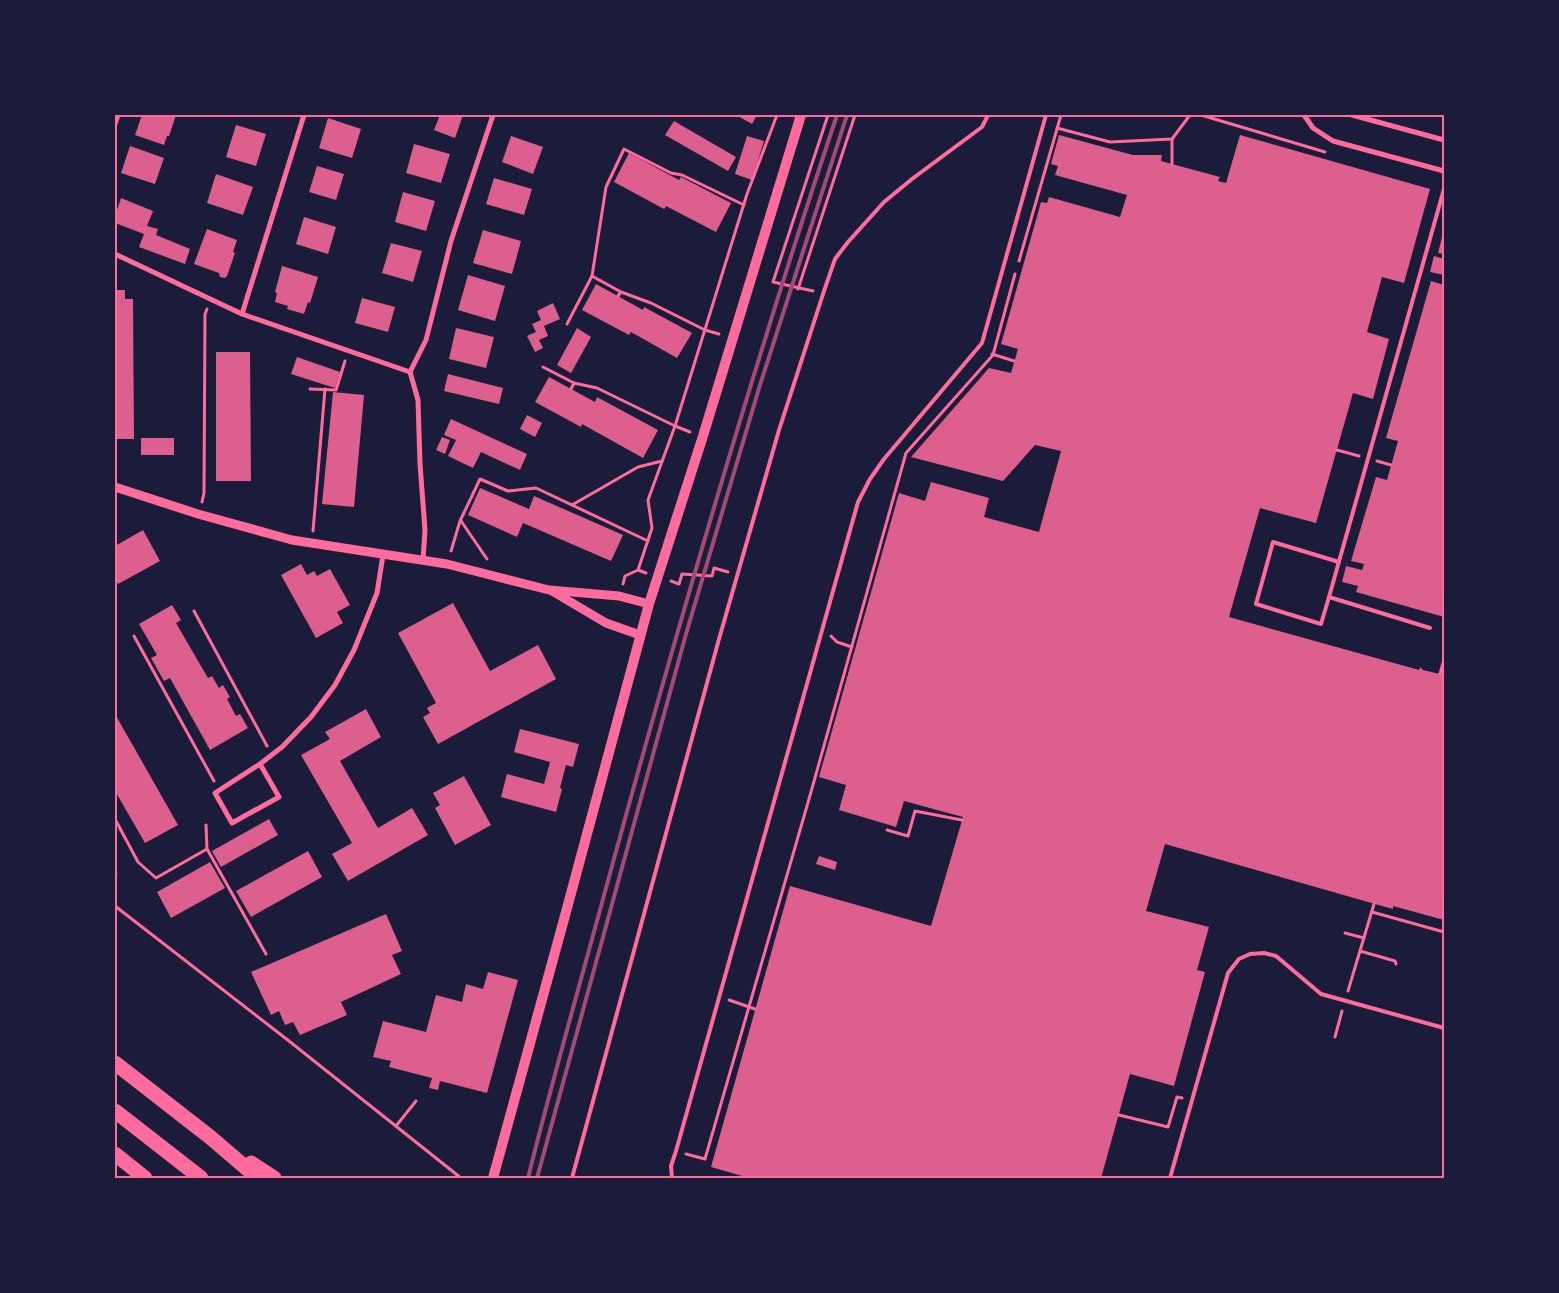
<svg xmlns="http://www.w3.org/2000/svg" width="1559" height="1293" viewBox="0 0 1559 1293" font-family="'Varela Round',sans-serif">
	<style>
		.building { fill: #dd5f8e }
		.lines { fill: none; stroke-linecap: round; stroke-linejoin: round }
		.path { stroke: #ff6b9d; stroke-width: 3 }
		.service { stroke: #ff6b9d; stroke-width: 4 }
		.minor { stroke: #ff6b9d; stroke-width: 5 }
		.tertiary { stroke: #ff6b9d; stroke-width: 9 }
		.secondary { stroke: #ff6b9d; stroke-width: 10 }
		.motorway { stroke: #ff6b9d; stroke-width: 15 }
		.rail { stroke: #a44b75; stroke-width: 4 }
		.neatline { fill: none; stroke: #ff6b9d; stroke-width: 2 }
	</style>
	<rect width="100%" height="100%" fill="#1b1b3a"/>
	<g class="building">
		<polygon points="142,115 176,115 169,136 167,136 164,145 135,135"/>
		<polygon points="440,115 463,115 455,138 434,130"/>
		<polygon points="736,115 757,115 752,124"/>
		<polygon points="328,118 361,129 352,158 319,148"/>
		<polygon points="674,121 736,157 728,171 665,135"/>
		<polygon points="236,125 266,134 256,166 226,157"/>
		<polygon points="1059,135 1133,155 1162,155 1161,161 1220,177 1218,181 1226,183 1240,135 1430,189 1404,283 1382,277 1367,332 1389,339 1373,399 1353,393 1316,523 1260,508 1229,617 1419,670 1420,667 1423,670 1444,675 1444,920 1393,906 1393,909 1375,904 1165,844 1146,911 1209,927 1197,970 1205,972 1174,1086 1130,1074 1101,1178 741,1178 742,1176 711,1167 790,886 931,926 963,817 904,801 896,827 839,810 846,785 819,777 899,493 925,501 931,482 989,498 984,517 1039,532 1061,451 1035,445 1003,481 911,457 989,368 1011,373 1018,349 1001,344 1041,202 1047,203 1049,197 1120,217 1127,195 1055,175 1058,166 1051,164"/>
		<polygon points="511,136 543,147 533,174 502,162"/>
		<polygon points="747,136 764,141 752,180 735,174"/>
		<polygon points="414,144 450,154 441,183 406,173"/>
		<polygon points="130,146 164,158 155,184 121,173"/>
		<polygon points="629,153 679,180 681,177 731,203 716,232 666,206 664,209 614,182"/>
		<polygon points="317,166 344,174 336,200 309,192"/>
		<polygon points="216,174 253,187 243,215 207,203"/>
		<polygon points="494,178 532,189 524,215 486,204"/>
		<polygon points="403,192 435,201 426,231 395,222"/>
		<polygon points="121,198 153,211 147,226 158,229 156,235 190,249 185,264 139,247 144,234 115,223 115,216"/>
		<polygon points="304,217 336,227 328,254 296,244"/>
		<polygon points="207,229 237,240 233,252 235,253 227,276 225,278 220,277 219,273 194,264"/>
		<polygon points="483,230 521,241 512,274 473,263"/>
		<polygon points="1443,233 1444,233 1444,254 1438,253"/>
		<polygon points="391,243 422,251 413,282 382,273"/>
		<polygon points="1434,256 1444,259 1444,275 1430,272"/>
		<polygon points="282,266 318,277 310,303 308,302 304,314 287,309 288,306 275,302 277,293 275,292"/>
		<polygon points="468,275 505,286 495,321 458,310"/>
		<polygon points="1431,281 1444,285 1444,617 1356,592 1358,586 1342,582 1346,566 1362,570 1364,564 1351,561 1376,477 1387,480 1398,441 1386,438"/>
		<polygon points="596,284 643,310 644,307 692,333 677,358 631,332 629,335 582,310"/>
		<polygon points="115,285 117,285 117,290 125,290 125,299 133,299 134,439 115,439"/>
		<polygon points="362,298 395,307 388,332 355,323"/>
		<polygon points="553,303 560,319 544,326 548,336 539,340 543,348 535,352 527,336 536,332 532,324 541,320 537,311"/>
		<polygon points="456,328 494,337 486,368 449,359"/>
		<polygon points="577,328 591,337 571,373 557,365"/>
		<polygon points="216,352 250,352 251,481 216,481"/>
		<polygon points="297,357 340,372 335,388 291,374"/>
		<polygon points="448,374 503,388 499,404 444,391"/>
		<polygon points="549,377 595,402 597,397 658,430 643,458 582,424 581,427 535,402"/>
		<polygon points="333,392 364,395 354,507 322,504"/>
		<polygon points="527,415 542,423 535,437 520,429"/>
		<polygon points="451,419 527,454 520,470 481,452 473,468 448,456 456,440 444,435"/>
		<polygon points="442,437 450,440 445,454 436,450"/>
		<rect x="141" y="438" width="33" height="17"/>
		<polygon points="480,488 529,509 534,496 623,535 611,561 523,523 517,537 468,515"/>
		<polygon points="143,530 160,561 118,584 116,580 115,581 115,546"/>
		<polygon points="301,564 307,575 314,571 317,576 330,569 350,605 337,612 343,623 316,638 281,575"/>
		<polygon points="453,603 490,671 538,645 556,679 438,744 423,717 430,713 427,708 436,703 398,633"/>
		<polygon points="172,605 181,620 176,623 208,678 212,676 219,688 223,685 230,697 227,699 236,716 240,714 248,728 210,750 170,678 164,681 151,658 157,655 139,624"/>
		<polygon points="366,709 381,737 340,761 378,828 412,808 428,835 348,881 332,854 352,843 301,755 330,739 325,732"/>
		<polygon points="115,714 178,825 145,843 115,791"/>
		<polygon points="520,729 579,744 573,767 566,765 560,788 562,789 556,812 501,797 507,774 544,784 550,762 514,752"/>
		<polygon points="464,776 491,825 455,845 435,808 440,805 433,793"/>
		<polygon points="269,819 278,835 221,867 212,851"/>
		<polygon points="308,851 322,877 251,917 236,891"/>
		<polygon points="819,856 837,862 835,870 816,864"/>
		<polygon points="210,862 225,888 171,918 157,892"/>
		<polygon points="386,914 402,951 392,955 401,974 341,1002 347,1015 300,1035 293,1022 285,1025 279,1011 271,1015 251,972"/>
		<polygon points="488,972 518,980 487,1093 440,1081 438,1090 429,1088 432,1078 389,1067 391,1061 373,1057 383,1021 426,1032 436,995 462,1002 466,984 483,989"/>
	</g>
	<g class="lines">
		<g class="path">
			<polyline points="1201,115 1325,152"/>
			<polyline points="1057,128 1110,142 1172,139 1190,115"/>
			<polyline points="1172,139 1172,164"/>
			<polyline points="1019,261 1061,115"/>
			<polyline points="592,276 606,187 624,149 671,173 682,175 744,205"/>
			<polyline points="798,289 855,115"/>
			<polyline points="813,291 773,282 828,115"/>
			<polyline points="618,296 621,292"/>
			<polyline points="567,324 592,276 621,292 651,303 705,330 719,334"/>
			<polyline points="992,354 1014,361"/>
			<polyline points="543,367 574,383 597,388 675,426 690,432"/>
			<polyline points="310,389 336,390 345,361"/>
			<polyline points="571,389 574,383"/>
			<polyline points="1337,450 1359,456"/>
			<polyline points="1377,461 1391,465"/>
			<polyline points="202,502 204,493 205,314 207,309"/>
			<polyline points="572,505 638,467 662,461"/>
			<polyline points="461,521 487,559"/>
			<polyline points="313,531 325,389"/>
			<polyline points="451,551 460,521 480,479 508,491 536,488 648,541"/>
			<polyline points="638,570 652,528 648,500 675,426 747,194 777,115"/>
			<polyline points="671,581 679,584 682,574 712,576 714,568 728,572"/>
			<polyline points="623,584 625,576 638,570 646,573"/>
			<polyline points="194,611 267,746"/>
			<polyline points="134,636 214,781"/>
			<polyline points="831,636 837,642 852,647"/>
			<polyline points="1440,674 1443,663"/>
			<polyline points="115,819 138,862 156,878 207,849"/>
			<polyline points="206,825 207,849 266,954"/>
			<polyline points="887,830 908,836 915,811 962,820"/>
			<polyline points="115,875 116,874"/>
			<polyline points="115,906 289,1041 461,1178"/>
			<polyline points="1372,912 1444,932"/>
			<polyline points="1345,933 1364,938"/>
			<polyline points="1360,951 1395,961 1396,964"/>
			<polyline points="1348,991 1374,904"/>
			<polyline points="729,1000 755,1009"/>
			<polyline points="1335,1037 1342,1011"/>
			<polyline points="1119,1115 1168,1127 1177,1097 1182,1098"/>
			<polyline points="396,1126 416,1101"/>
			<polyline points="686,1154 705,1159 811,792 906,453 993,355 1015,274"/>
		</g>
		<g class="service">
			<polyline points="1017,115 1036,115"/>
			<polyline points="1329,597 1321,624 1256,604 1273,542 1339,562"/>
			<polyline points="1430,628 1329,597 1444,189"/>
			<polyline points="572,1178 719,639 779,430 824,291 835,259 848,242 884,202 912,179 982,127 988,115"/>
			<polyline points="672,1178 671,1166 676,1151 858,502 870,479 884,459 982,343 1046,115"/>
			<polyline points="1170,1178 1228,973 1239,959 1250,954 1264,953 1276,956 1321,994 1444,1028"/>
		</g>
		<g class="minor">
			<polyline points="1304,115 1313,128 1333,141 1444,171"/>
			<polyline points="1352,115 1444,140"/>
			<polyline points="115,124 118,115"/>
			<polyline points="115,254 242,314 410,372"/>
			<polyline points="242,314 304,115"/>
			<polyline points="423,560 425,530 420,464 418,400 410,372 426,340 451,241 493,115"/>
			<polyline points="260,764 279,797 232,823 215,793 260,764 282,747 311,717 335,685 354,650 377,593 383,555"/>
		</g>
		<g class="tertiary">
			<polyline points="115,487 198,514 292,540 447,564 549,590 619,596 649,604"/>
			<polyline points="552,591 606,623 640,635"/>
		</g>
		<polyline class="secondary" points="493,1178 563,923 649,604 703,436 801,115"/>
		<g class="motorway">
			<polyline points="115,1063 210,1137 258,1178"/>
			<polyline points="115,1111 201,1178"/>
			<polyline points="115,1154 145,1178"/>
			<polyline points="251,1163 274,1178"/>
		</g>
		<g class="rail">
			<path d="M528,1178c25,-101 54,-201 81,-301 70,-256 144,-510 228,-762"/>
			<polyline points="537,1178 686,634 760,385 847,115"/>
		</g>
	</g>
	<rect width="1559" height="1293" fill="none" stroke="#1b1b3a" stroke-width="232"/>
	<rect x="116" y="116" width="1327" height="1061" class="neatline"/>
</svg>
